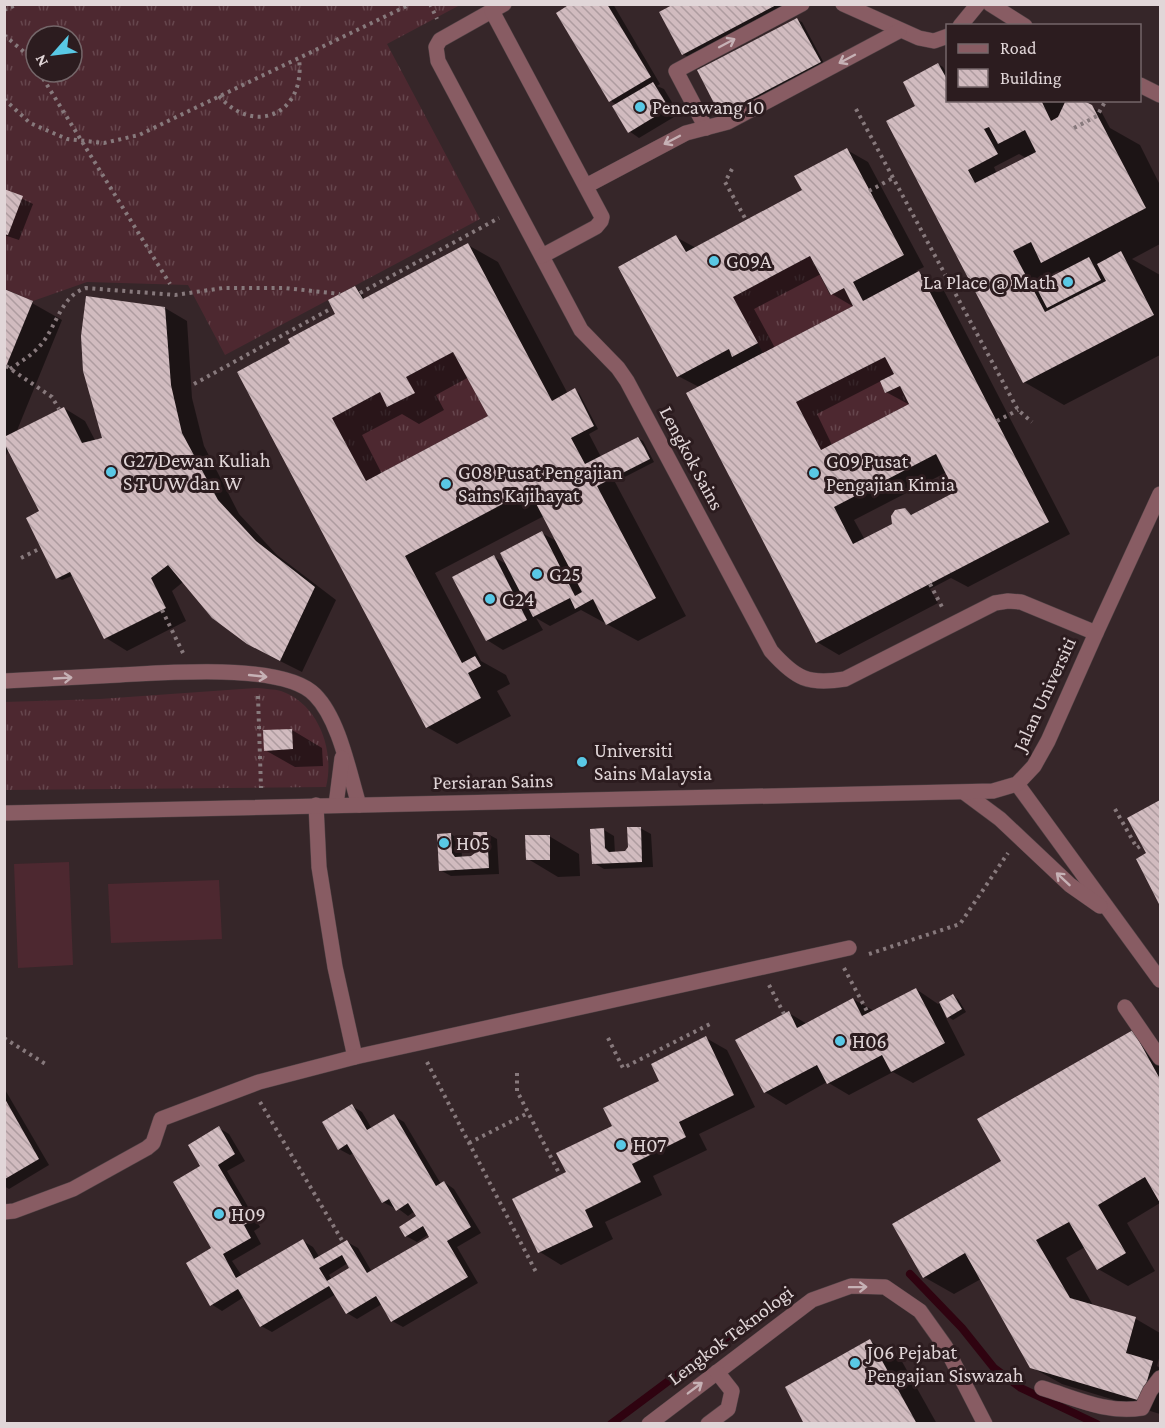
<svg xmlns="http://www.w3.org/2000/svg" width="1165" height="1428" viewBox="0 0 1165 1428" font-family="'Crimson Pro',serif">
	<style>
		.grass { fill: url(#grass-tufts); fill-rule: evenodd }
		.pitch { fill: #4d2830 }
		.shadow { fill: #0007; fill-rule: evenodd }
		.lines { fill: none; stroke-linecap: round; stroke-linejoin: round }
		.stream { stroke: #2f0310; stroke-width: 8 }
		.building { fill: url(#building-back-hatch); fill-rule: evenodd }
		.minor-casing { stroke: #514245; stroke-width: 16 }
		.path { stroke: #87797c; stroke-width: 4; stroke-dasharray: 3 4.5; stroke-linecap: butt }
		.minor { stroke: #885c63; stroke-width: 15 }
		.oneway { stroke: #c6b1b5 }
		.poi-dot { fill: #59c8e5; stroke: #2c1c1f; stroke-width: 2 }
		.labels { text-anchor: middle; stroke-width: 6; stroke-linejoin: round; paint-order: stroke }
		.poi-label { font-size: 20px; fill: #e1d6d8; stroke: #2c1c1f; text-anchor: start }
		.street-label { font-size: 20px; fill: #e1d6d8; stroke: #2c1c1f }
	</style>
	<defs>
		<pattern id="grass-tufts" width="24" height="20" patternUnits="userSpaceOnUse" patternTransform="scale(1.5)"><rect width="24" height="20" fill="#4d2830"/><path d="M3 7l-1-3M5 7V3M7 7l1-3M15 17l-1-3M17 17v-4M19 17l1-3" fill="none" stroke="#66464d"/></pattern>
		<pattern id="building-back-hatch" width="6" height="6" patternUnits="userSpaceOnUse" patternTransform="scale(1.5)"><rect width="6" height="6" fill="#d1bbbf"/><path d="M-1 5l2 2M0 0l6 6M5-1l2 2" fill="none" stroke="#ae9ca0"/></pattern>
	</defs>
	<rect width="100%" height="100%" fill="#362629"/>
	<g class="grass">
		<path d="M4,5h456l-73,39 93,175 -255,136 -37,-70 -101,-3 -54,19 -28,-12zM36,36h36v36h-36z"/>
		<polygon points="810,256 830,295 844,288 853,306 763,353 733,297"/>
		<polygon points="453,352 488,416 366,481 332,418 380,392 388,407 414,393 406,377"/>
		<polygon points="885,357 894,374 880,381 885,393 900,386 909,404 821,450 796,402"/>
		<path d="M257,688c8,1 17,1 24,3 38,13 54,60 45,96l-321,3 -1,-88 96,-3z"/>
	</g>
	<g class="pitch">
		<polygon points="69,862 73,965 18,968 14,864"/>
		<polygon points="219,880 222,939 111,943 108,884"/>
	</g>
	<g class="shadow">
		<polygon points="573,4 613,4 660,84 657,86 664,89 679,114 639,138 629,131 617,105 611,101 558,13"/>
		<polygon points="677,4 787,4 688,57 683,54"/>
		<polygon points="797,20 802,22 825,65 726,117 722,114"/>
		<path d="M938,64l5,3 5,9v24h131l23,13 8,15 30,17 20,40v59l-28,15 28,16v80l-96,50 -40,-23 -107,-275zM1019,154l7,4 -29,16 -3,-7zM1058,271l4,2 -8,4 -2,-3z"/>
		<path d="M847,150l21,12 56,105 -8,4 25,14 129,249 -102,53 -17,-9 -21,11 8,14 -99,52 -22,-13 -118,-255 -21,-11 -2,-139 20,11 108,-57zM821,274l11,20 22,13 -79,41 -21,-39zM881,381l5,11 24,13 -78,40 -15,-31zM947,472l10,20 -44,23 -9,-5 -10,15 -29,15 -11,-20z"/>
		<polygon points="4,190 33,204 19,240 4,235"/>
		<path d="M468,245l30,17 70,132 7,-4 4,3 19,36 -9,5 12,23 37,-19 5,3 11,21 -39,20 71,134 -48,25 -57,-31 -31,16 -14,-8 7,12 -40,20 -16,-10 7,-83 14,8 34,-32 16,9 -14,-26 -109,57 46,88 25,14 4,9 -13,7 14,25 -54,28 -30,-17 -135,-383 45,-30 18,-26 5,3 5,8zM469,377l21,39 -108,58 -20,-39 40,-21 17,10 25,-14 -8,-15z"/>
		<polygon points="4,291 32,303 62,320 16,433 64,408 85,421 96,442 104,440 165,308 187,321 192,398 204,446 239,514 277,555 336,600 302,672 270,656 183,582 172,591 186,621 127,651 106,638 74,575 62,580 58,578 41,511 9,449 4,460"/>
		<polygon points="292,730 322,748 323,766 295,767 265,750"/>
		<polygon points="1160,802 1160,902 1138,859 1148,854 1129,818"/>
		<polygon points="640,828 651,834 653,867 604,869 594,863 604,830 614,836 615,853 626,853"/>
		<polygon points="486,833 497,839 499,874 451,876 440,870 451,834 461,841 462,858 472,858"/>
		<polygon points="549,836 579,854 580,876 558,877 528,859"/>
		<polygon points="916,989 938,1004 953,996 958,999 966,1012 953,1020 944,1014 965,1055 913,1083 893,1072 849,1095 827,1082 786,1105 765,1092 789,1013 807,1024 853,999 874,1011"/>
		<polygon points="1133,1032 1160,1048 1160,1203 1127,1223 1155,1271 1128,1286 1098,1269 1085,1247 1066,1258 1094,1307 1136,1319 1160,1333 1160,1355 1157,1366 1160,1368 1160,1414 1062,1384 1031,1367 981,1279 954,1294 924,1277 1003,1162"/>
		<polygon points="706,1038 727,1050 755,1107 699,1134 707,1150 653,1176 662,1195 605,1222 613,1239 561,1265 540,1252 514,1199 568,1173"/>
		<polygon points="4,1088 49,1165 9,1189 4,1186"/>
		<path d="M352,1106l10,6 10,17 22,-13 10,6 37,62 3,-2 10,7 27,44 -24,14 21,36 -75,44 -11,-6 -10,-17 -25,15 -10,-6 -11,-19 -64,38 -11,-6 -17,-29 -22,14 -11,-7 2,-55 -11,-83 17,-38 10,6 16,27 -18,10 33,56 -6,4 7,13 -29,17 10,15 61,-35 10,6 7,11 27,-16 11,6 14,24 59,-35 -2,-3 -12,8 -11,-6 12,-19 -3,-6 -7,5 -12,-9 -2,1 -11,-6 -29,-49 -4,2 -11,-6zM348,1263l3,6 -19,11 -3,-5z"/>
		<polygon points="870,1341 900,1358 937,1424 806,1424"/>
	</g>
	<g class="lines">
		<g class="stream">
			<polyline points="910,1274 962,1328 994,1368 1021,1388 1097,1424"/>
			<polyline points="611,1424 786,1293"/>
		</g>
	</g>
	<g class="building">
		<polygon points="570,4 607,4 651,77 609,102 556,13"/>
		<polygon points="674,4 778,4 682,55 659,12"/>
		<polygon points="797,18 821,62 720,115 697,70"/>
		<path d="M938,63l10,18v19h93l10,21 7,-4 8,-17h16l10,5 54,103 -105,55 -10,-21 -18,9 32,61 61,-31 -9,-17 24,-13 33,64 -131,68 -137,-262 29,-15 -12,-24zM989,127l9,17 27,-14 11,22 -61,31 -7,-13 30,-16 -14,-25z"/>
		<polygon points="653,82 669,108 628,133 612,106"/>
		<path d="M847,148l57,107 -51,27 10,19 56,-30 130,251 -233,121 -130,-250 167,-87 -9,-18 -13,7 -21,-39 -77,41 25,46 -26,14 -3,-8 -52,28 -59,-110 58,-32 10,17 116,-62 -8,-14zM885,357l9,17 -14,7 5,12 15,-7 9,18 -88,46 -25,-48zM936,454l19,38 -44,23 -6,-7 -10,2 -4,6 1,8 -39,20 -19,-37z"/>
		<polygon points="4,189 23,196 8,235 4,234"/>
		<path d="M468,243l84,158 23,-13 19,38 -23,12 14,26 53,-27 6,10 6,12 -53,27 59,112 -50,27 -13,-26 -18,10 -5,-11 -37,19 -33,-64 42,-22 33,65 7,-4 -53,-102 -124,66 57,107 13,-7 6,10 -13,7 13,25 -55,30 -189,-356 53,-29 -2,-4 47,-25 -7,-14 27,-14 8,13zM453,352l35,64 -122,65 -34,-63 48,-26 7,15 28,-14 -9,-16z"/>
		<polygon points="1089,257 1101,280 1047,308 1035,285"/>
		<polygon points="4,289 33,301 5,369 4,369"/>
		<polygon points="86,296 165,307 171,385 182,433 218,500 256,541 315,587 280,661 247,644 212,618 168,565 151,578 166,608 104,639 70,572 56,579 26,518 39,511 4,443 4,437 64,407 82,443 102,438 83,371 81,336"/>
		<polygon points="494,555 527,620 486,641 452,577"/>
		<polygon points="292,729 293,749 264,751 263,730"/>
		<polygon points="1160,800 1160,906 1136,859 1146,853 1127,818"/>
		<polygon points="627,827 641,827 642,862 592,864 590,829 604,828 605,848 609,852 625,851 628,847"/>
		<polygon points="473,832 487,832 489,868 439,871 437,834 451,833 452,853 455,857 471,856 475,853"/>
		<polygon points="525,835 550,835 550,860 526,860"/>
		<polygon points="916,988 945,1043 891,1072 882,1055 827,1084 817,1065 764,1093 735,1040 789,1011 797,1028 853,998 862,1016"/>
		<polygon points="953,994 962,1009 947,1018 939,1002"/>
		<polygon points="1133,1030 1160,1079 1160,1203 1145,1177 1098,1205 1126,1253 1097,1270 1069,1222 1036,1240 1070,1298 1136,1317 1126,1353 1153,1361 1141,1401 1030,1368 965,1253 923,1278 892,1224 1001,1161 977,1119"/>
		<polygon points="706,1036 734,1095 679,1122 686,1137 632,1164 641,1182 585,1210 593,1227 538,1253 512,1199 566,1172 556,1153 612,1126 603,1108 659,1081 651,1064"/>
		<polygon points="5,1099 39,1159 5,1179"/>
		<path d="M352,1104l15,26 27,-16 42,72 8,-5 27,46 -24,14 21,36 -77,45 -15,-26 -30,18 -17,-28 -69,41 -22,-38 -28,17 -24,-43 25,-15 -38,-66 27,-16 -12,-21 31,-19 16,28 -17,11 33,56 -7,4 7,13 -28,16 13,24 67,-39 11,20 33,-19 20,33 62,-36 -6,-11 -18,11 -6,-10 17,-11 -8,-13 -12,8 -7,-12 -7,4 -35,-59 -9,6 -16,-28zM342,1255l7,13 -22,13 -8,-13z"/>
		<polygon points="870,1339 917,1424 804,1424 785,1387"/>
	</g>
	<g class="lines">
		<g class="minor-casing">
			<g id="minor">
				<path d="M504,4l-64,36 -4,7 2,14 143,269 37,38 9,13 144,270c25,28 37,34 74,28l150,-76 13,-2 13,1 75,31"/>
				<polyline points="843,4 919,38 934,41 948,36"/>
				<polyline points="990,4 1025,26"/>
				<polyline points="492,11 602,217 601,221 596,227 542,256"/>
				<polyline points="960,26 978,4"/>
				<polyline points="1140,85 1160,95"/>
				<polyline points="706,128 676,71 802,4"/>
				<polyline points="586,186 686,133 728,122 899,31"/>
				<path d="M4,681c39,-2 77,-4 115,-6 44,-2 165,-13 196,20 24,24 34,77 44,110"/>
				<polyline points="1017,784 1160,980"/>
				<polyline points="965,793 1000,819 1070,885 1100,906"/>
				<polyline points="316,805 319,867 335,967 355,1057"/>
				<polyline points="336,805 342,758"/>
				<polyline points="4,813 993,791 1017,784 1034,766 1048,741 1096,633 1160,494"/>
				<polyline points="1125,1007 1160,1058"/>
				<polyline points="4,1212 14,1211 73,1189 147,1148 153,1143 161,1119 259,1082 355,1057 849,948"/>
				<path d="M1042,1388c33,10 65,26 100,20l8,-17 10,-13"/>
				<polyline points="649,1424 812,1300 851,1286 885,1287 920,1311 945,1346 985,1424"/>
				<polyline points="708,1424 728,1409 732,1391 717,1372"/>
			</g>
		</g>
		<g class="path">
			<polyline points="430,4 437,19"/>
			<polyline points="4,10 18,4"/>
			<polyline points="4,35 30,57 36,67"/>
			<polyline points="39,72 170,284"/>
			<path d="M219,96c36,41 87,17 80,-37"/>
			<polyline points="4,99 30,123 67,139 104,143 139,135 411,4"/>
			<polyline points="856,109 1018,410 1032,422"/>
			<polyline points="1074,128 1097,116 1106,100"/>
			<polyline points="732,169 725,182 746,220"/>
			<polyline points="869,191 893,178"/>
			<polyline points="360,293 499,218"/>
			<polyline points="6,366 52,397 59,409"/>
			<path d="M10,369c12,-8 24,-15 33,-27 14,-18 19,-47 43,-54l89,7 48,-7h62l55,6"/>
			<polyline points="194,384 332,308"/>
			<polyline points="997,421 1018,410"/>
			<polyline points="21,558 41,548"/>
			<polyline points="930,584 942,607"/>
			<polyline points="162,610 183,653"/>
			<polyline points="258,696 261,788"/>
			<polyline points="1115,809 1137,848 1142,845"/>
			<polyline points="869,954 960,924 1008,853"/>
			<polyline points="844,968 868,1013"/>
			<polyline points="769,985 784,1014"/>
			<polyline points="4,1038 47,1065"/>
			<polyline points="608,1038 623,1068 712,1023"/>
			<polyline points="427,1062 536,1272"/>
			<polyline points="517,1073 517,1091 560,1175"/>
			<polyline points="260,1102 343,1242"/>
			<polyline points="469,1143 528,1113"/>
		</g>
		<use href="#minor" class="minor"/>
	</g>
	<defs><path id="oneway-shaft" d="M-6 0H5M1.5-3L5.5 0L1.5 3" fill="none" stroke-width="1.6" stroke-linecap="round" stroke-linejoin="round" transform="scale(1.5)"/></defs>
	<g class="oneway">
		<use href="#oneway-shaft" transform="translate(727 43) rotate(-28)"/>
		<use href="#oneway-shaft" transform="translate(847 59) rotate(152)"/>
		<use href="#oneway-shaft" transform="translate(672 140) rotate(152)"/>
		<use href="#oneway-shaft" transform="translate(258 676) rotate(6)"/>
		<use href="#oneway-shaft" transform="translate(63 678) rotate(-3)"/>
		<use href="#oneway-shaft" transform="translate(1063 879) rotate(-137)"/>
		<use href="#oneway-shaft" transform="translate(858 1287) rotate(-1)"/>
		<use href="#oneway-shaft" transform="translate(695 1388) rotate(-37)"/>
	</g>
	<g class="poi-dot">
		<circle cx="640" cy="107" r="6"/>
		<circle cx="714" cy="261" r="6"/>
		<circle cx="1068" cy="282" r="6"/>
		<circle cx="111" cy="472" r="6"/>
		<circle cx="814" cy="473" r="6"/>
		<circle cx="446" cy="484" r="6"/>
		<circle cx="537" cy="574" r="6"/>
		<circle cx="490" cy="599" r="6"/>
		<circle cx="582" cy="762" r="6"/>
		<circle cx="444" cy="843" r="6"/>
		<circle cx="840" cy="1041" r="6"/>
		<circle cx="621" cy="1145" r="6"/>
		<circle cx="219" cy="1214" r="6"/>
		<circle cx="855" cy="1363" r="6"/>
	</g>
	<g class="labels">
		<g class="poi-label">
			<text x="652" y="114">Pencawang 10</text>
			<text x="726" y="268">G09A</text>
			<text x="1056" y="289" text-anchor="end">La Place @ Math</text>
			<text x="123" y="467">G27 Dewan Kuliah<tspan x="123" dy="23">S T U W dan W</tspan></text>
			<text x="826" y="468">G09 Pusat<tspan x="826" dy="23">Pengajian Kimia</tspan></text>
			<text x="458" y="479">G08 Pusat Pengajian<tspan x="458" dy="23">Sains Kajihayat</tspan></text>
			<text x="549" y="581">G25</text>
			<text x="502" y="606">G24</text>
			<text x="594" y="757">Universiti<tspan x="594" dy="23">Sains Malaysia</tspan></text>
			<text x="456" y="850">H05</text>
			<text x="852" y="1048">H06</text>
			<text x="633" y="1152">H07</text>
			<text x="231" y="1221">H09</text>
			<text x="867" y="1359">J06 Pejabat<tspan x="867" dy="23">Pengajian Siswazah</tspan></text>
		</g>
		<g class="street-label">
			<text transform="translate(692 458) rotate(62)" y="7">Lengkok Sains</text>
			<text transform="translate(1044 694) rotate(-65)" y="7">Jalan Universiti</text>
			<text transform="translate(493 781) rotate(-1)" y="7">Persiaran Sains</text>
			<text transform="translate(730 1335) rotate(-37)" y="7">Lengkok Teknologi</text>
		</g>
	</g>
	<rect width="1165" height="1428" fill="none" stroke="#e1d6d8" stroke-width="12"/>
	<rect x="946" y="24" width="195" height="78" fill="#2c1c1f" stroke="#746669" stroke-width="1.5"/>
	<rect x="958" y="44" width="30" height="9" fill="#885c63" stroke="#746669" stroke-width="1.5"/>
	<text x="1000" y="54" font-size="18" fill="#e1d6d8">Road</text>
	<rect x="958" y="69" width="30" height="18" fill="url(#building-back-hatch)" stroke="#746669" stroke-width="1.5"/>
	<text x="1000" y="84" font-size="18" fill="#e1d6d8">Building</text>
	<g transform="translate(54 54) rotate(242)"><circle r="28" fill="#2c1c1f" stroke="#746669" stroke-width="1.5"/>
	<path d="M0-4.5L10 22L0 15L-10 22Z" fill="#59c8e5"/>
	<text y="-9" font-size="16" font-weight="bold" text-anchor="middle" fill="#e1d6d8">N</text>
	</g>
</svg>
